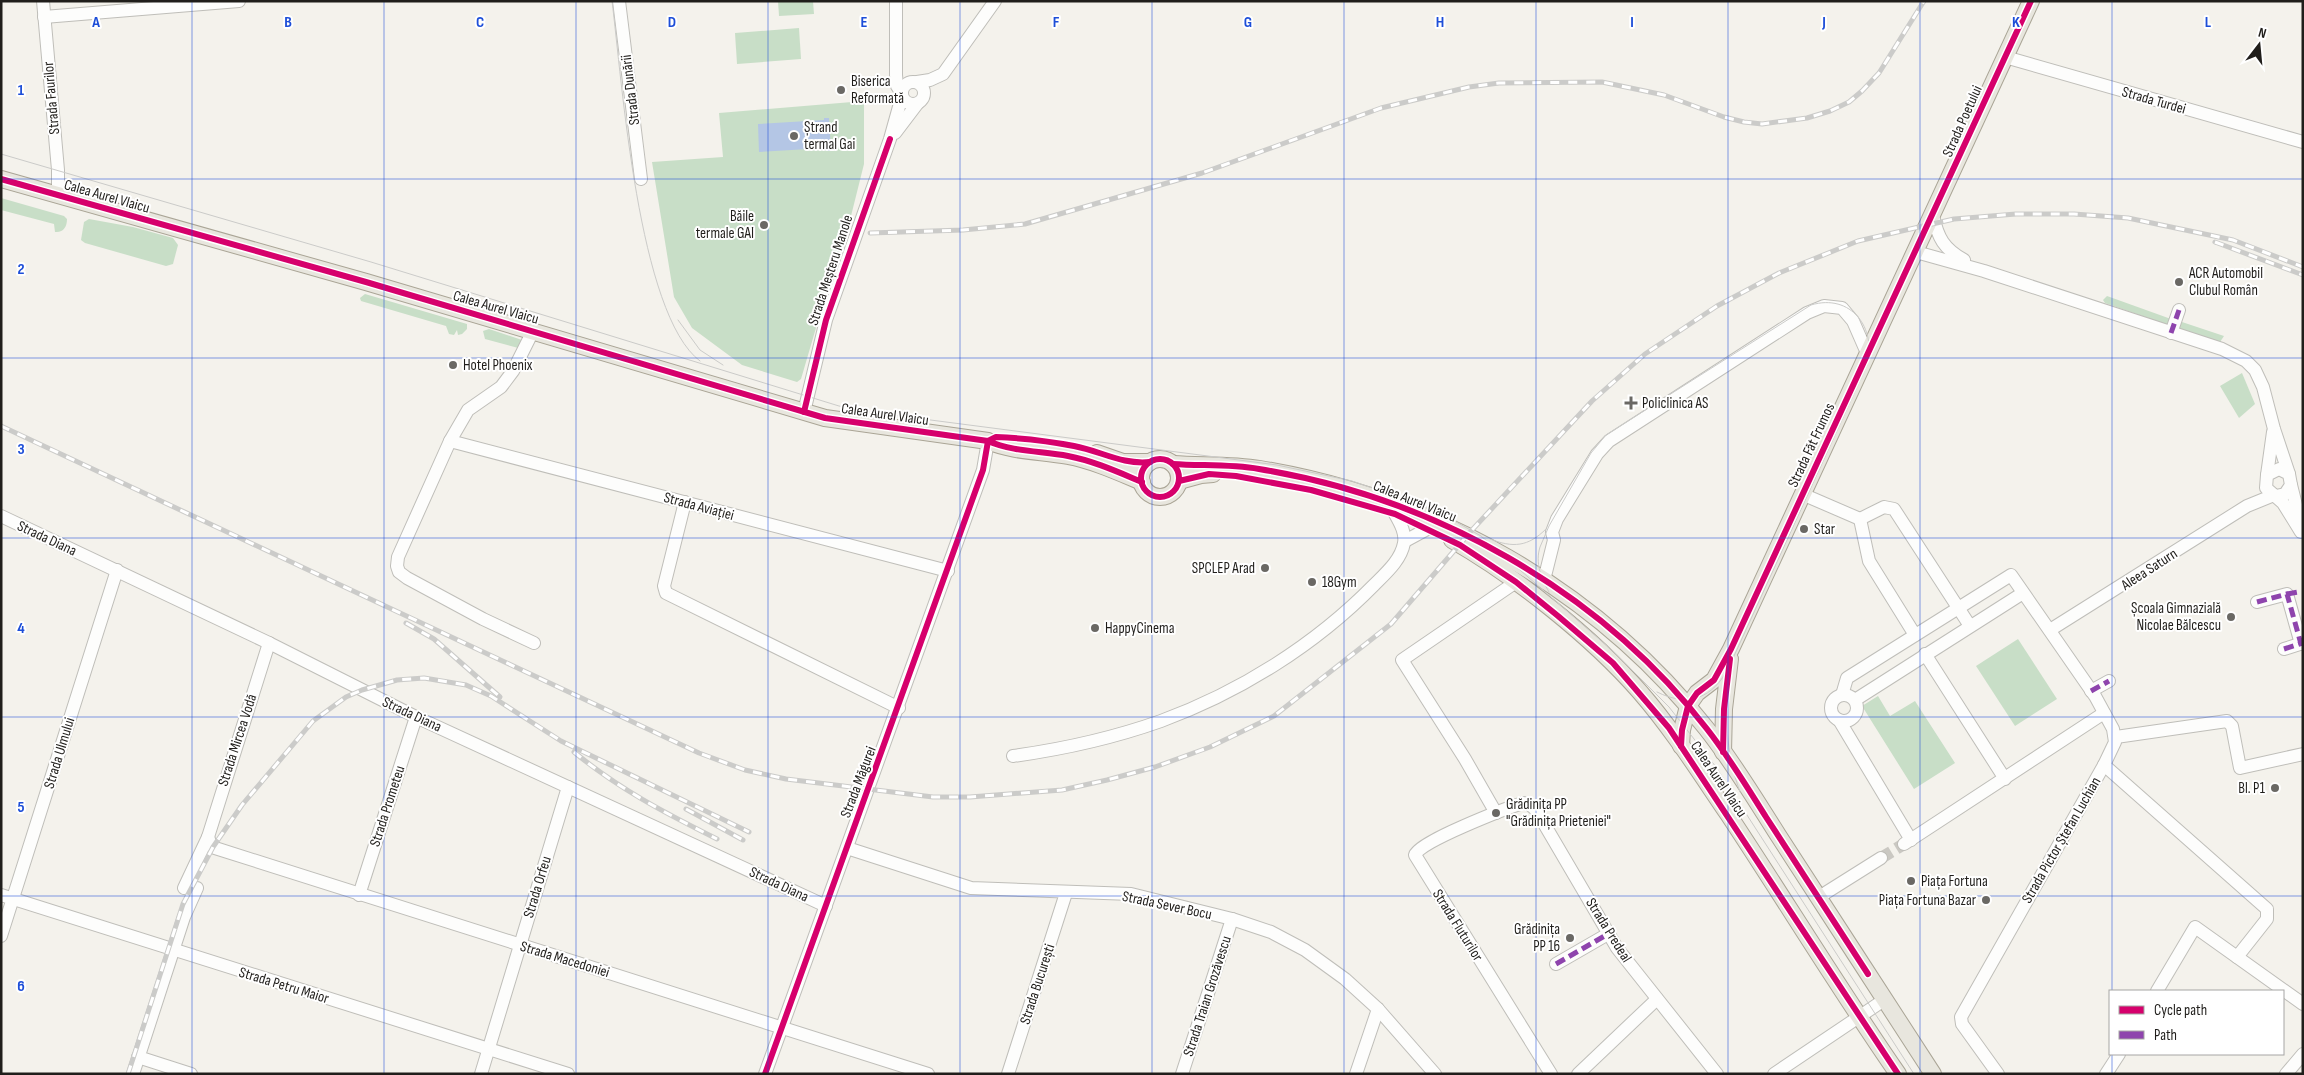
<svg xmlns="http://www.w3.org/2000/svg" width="2304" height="1075" viewBox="0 0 2304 1075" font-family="'Sofia Sans Condensed',sans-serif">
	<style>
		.green { fill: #c8dec7 }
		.water { fill: #b4c6e5 }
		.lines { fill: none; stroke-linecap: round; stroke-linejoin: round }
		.minor-tunnel { stroke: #cac8c2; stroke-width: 12; stroke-dasharray: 12 6; stroke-linecap: butt }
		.minor-casing { stroke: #bfbeb9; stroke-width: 14 }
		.major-casing { stroke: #aaa596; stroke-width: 18 }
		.minor { stroke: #fdfdfc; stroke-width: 12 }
		.major { stroke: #e8e6de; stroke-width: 16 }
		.tram { stroke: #cbcbc9; stroke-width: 1 }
		.rail-casing { stroke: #cbcbc9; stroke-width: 5 }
		.rail { stroke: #fff; stroke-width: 3; stroke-dasharray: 9; stroke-linecap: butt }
		.quiet { stroke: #8e44ad; stroke-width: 5; stroke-dasharray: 10 5; stroke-linecap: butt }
		.cycleway-casing { stroke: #fff; stroke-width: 9 }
		.cycleway { stroke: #d6006c; stroke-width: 6 }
		.grid { fill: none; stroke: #1d4ed8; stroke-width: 1; stroke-opacity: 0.55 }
		.poi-dot { fill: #6a6864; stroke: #fff; stroke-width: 2 }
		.labels { text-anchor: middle; stroke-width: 4; stroke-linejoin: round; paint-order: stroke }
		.poi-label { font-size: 15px; fill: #201e1b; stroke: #fff; text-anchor: start }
		.street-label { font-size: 15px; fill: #201e1b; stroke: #fff }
		.grid-label { font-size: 16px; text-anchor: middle; font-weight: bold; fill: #1d4ed8; stroke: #fff; stroke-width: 4; stroke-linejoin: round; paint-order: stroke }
	</style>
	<rect width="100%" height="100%" fill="#f4f2ec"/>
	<g class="green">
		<polygon points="778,1 813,1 814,14 779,16"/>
		<polygon points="799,28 801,59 737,64 735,33"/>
		<polygon points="864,101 864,164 846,236 828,287 801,379 797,382 742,365 692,328 674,297 652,162 723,157 719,113"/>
		<path d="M1,198l63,18 3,3c0,8 -4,14 -12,13l-1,-8 -53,-14z"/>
		<polygon points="89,219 133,227 173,238 178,245 173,264 166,266 85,243 81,240 84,222"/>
		<polygon points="365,294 467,324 467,329 462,334 458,335 457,330 454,335 449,334 446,326 361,301 360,298"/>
		<polygon points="2107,296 2171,319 2168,325 2105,303 2103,300"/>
		<polygon points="2179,321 2224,336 2220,342 2180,329"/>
		<polygon points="489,329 522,340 522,349 485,339 483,331"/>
		<polygon points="2242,373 2255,404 2239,418 2220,386"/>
		<polygon points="2018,639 2057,699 2015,726 1976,666"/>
		<polygon points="1878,696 1890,716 1915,701 1955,763 1914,789 1862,706"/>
	</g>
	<polygon class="water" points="824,118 829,118 831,151 826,151 825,148 759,152 758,124 824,120"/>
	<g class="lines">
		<polyline class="minor-tunnel" points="1881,858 1904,844"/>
		<g class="minor-casing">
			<g id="minor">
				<polyline points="43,1 58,170 58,195"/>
				<polyline points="619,1 641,179"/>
				<polyline points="896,1 896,75 897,86 901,92"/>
				<polyline points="44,17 239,1"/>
				<polyline points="2005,57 2303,142"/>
				<circle cx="913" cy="93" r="11"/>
				<polyline points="917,82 930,80 943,74 995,1"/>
				<polyline points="895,133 917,104"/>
				<path d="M1933,216c5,22 11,33 31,44"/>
				<polyline points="1916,252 1984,271 2222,349 2246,361 2255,370 2263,387 2274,429 2289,474"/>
				<polyline points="533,331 513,371 501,387 468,410 450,441 398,557 397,566 399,572 407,578 483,619 534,643"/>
				<polyline points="2171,333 2179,310"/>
				<polyline points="804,412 826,320 890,139 902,96"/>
				<polyline points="450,441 948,571"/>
				<polyline points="2267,475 2273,432"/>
				<polyline points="2291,485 2300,521"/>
				<polyline points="1802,494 1860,519"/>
				<polyline points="2276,496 2285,494 2291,485 2289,474 2279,469 2267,475 2266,488 2283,503 2301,532"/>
				<polyline points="685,502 664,586 666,593 899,708"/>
				<polyline points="1,516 269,643 416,717 826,906"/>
				<polyline points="1860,519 1884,507 1894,509 1970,626"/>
				<polyline points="1860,519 1869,561 1915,635"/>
				<polyline points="1405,541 1429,528"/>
				<polyline points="1544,580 1554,540 1552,532 1557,519 1597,454 1609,441 1807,313 1824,306 1842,308 1853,321 1867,353"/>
				<polyline points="2257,602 2287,594 2301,644"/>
				<polyline points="2050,630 2247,506 2274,495"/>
				<polyline points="2284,649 2303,643"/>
				<polyline points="1925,654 2005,779"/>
				<polyline points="2091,691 2109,681"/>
				<circle cx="1844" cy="708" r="13"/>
				<polyline points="1842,695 1847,678 2011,575 2095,696 2113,729 2115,742 2104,765 1961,1017 1962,1024 1998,1074"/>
				<polyline points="1855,700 2023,593"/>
				<polyline points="1839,720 1911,840"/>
				<polyline points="2116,737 2227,721 2232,726 2240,768 2303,754"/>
				<path d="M1013,756c51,-7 100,-18 148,-35 79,-29 154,-76 213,-136 12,-12 27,-25 30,-42 2,-10 -4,-20 -9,-29"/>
				<polyline points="2104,765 2267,909 2267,919 2237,957"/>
				<polyline points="1496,813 1465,759 1402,660 1516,582"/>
				<polyline points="208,837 211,845 215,848 928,1074"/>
				<polyline points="1904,844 2104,713"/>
				<polyline points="847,848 971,888 1131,894 1232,919 1271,932 1305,950 1345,979 1378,1009 1435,1074"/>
				<polyline points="184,888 208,837 269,643"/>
				<polyline points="1,895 568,1074"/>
				<polyline points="359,895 416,717"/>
				<polyline points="1819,897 1881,858"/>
				<polyline points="1,936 117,570"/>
				<polyline points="1556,964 1608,934"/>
				<polyline points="2157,991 2195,927 2303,1004"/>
				<polyline points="138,1057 191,1074"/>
				<polyline points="133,1074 184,917 197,888"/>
				<polyline points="481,1074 568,787"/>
				<polyline points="765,1074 983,470 988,441"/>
				<polyline points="1008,1074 1066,893"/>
				<polyline points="1182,1074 1232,919"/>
				<polyline points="1356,1074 1378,1009"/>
				<path d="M1551,1074l-136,-219c3,-13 92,-47 108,-52l6,1 7,6 81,138 100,126"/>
				<polyline points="1578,1074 1657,999"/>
				<polyline points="1774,1074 1884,1000"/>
				<polyline points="2106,1074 2119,1054"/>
				<polyline points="2286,1074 2303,1054"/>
			</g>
		</g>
		<g class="major-casing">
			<g id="major">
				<path d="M1,179l365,103 459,136 163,23c25,11 54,10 80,15 26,5 50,16 74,26"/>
				<polyline points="1097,453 1123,462 1150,462"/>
				<circle cx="1160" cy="478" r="19"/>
				<path d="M1173,464c29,2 58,0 87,5 174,29 336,120 446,259 27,34 49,71 72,107 52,79 103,160 155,239"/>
				<polyline points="1179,481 1201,475 1213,474"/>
				<path d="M1452,540c63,36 140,97 188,152 33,38 60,81 88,122 57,86 111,175 170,260"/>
				<polyline points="1681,746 1682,730 1688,706 1697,693 1714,680 1731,649 2031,1"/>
				<polyline points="1723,752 1724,709 1730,659"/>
			</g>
		</g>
		<use href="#minor" class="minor"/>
		<use href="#major" class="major"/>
		<g class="tram">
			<path d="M612,1c10,79 26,314 88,360"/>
			<polyline points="1,154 371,262 839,406 869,412 1277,465 1352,481 1435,510 1481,536 1614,652 1669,707 1716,767 1914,1074"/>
			<polyline points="678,320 700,350 723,365"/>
			<path d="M1490,539c23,9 38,8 56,-10"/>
			<path d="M1549,592c-8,-14 -14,-29 -9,-45l9,-21 42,-73 15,-18 205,-130c40,-12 66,23 56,60l-138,302c-16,31 -40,41 -72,25"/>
			<path d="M1731,670c-8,40 -5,84 9,122"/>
		</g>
		<g class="rail-casing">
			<g id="rail">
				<polyline points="870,233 963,230 1025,224 1202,173 1381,108 1469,87 1499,83 1602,82 1664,95 1724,117 1744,122 1762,124 1807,118 1830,111 1849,102 1862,91 1879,73 1924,1"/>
				<polyline points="2215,242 2303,275"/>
				<polyline points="1,426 699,753 745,770 786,779 933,797 970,797 1062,790 1107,780 1155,767 1210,747 1274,716 1391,624 1472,530 1592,401 1645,354 1717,306 1779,273 1858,241 1954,219 2016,214 2074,214 2128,218 2233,240 2303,267"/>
				<polyline points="406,623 434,639 500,697"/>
				<path d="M574,752c45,37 91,61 143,87"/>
				<polyline points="686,809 743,840"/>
				<polyline points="128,1074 183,904 213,847 242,805 313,721 346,697 362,690 397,680 424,678 466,685 491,696 561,741 749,832"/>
			</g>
		</g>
		<use href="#rail" class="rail"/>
		<g class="quiet">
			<polyline points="2171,333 2179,310"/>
			<polyline points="2287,594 2298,592"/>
			<polyline points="2257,602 2287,594 2301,644"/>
			<polyline points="2284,649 2303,643"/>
			<polyline points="2091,691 2109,681"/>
			<polyline points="1556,964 1608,934"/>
		</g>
		<g class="cycleway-casing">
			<g id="cycleway">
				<path d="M1,179l365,103 459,136 163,23c25,11 54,10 80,15 26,5 50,16 74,26"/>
				<polyline points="804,412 826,320 890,139"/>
				<path d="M988,441l8,-4c26,1 53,4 78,9 27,5 48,19 76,16"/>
				<circle cx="1160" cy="478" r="19"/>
				<path d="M1173,464c29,2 57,0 86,5 173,28 341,121 448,260 22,28 40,58 59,88 34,52 68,104 102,157"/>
				<polyline points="1179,481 1209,474 1236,476 1311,490 1395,514 1460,545 1516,582 1558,616 1613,663 1669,728 1898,1074"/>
				<polyline points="1681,746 1682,730 1688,706 1697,693 1714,680 1731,649 2031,1"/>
				<polyline points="1723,752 1724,709 1730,659"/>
				<polyline points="765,1074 983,470 988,441"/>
			</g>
		</g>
		<use href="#cycleway" class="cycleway"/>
	</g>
	<path class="grid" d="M192,1v1073M384,1v1073M576,1v1073M768,1v1073M960,1v1073M1152,1v1073M1344,1v1073M1536,1v1073M1728,1v1073M1920,1v1073M2112,1v990M1,179h2302M1,358h2302M1,538h2302M1,717h2302M1,896h2302M2112,1054v20"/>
	<g class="poi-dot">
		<circle cx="841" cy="90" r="5"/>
		<circle cx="794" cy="136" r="5"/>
		<circle cx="764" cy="225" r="5"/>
		<circle cx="2179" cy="282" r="5"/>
		<circle cx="453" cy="365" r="5"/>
		<path d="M1628.5 395.5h5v5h5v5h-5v5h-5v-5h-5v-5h5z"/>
		<circle cx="1804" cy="529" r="5"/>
		<circle cx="1265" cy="568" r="5"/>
		<circle cx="1312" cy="582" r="5"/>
		<circle cx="2231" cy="617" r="5"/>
		<circle cx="1095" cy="628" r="5"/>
		<circle cx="2275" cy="788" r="5"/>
		<circle cx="1496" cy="813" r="5"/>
		<circle cx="1911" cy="881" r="5"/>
		<circle cx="1986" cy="900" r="5"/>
		<circle cx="1570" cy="938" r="5"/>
	</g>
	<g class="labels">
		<g class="poi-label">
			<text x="851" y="86">Biserica<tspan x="851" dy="17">Reformată</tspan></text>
			<text x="804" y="132">Ștrand<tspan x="804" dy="17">termal Gai</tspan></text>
			<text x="754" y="221" text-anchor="end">Băile<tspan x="754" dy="17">termale GAI</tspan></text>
			<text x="2189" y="278">ACR Automobil<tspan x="2189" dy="17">Clubul Român</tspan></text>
			<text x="463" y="370">Hotel Phoenix</text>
			<text x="1642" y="408">Policlinica AS</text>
			<text x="1814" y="534">Star</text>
			<text x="1255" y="573" text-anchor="end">SPCLEP Arad</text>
			<text x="1322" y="587">18Gym</text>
			<text x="2221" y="613" text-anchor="end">Școala Gimnazială<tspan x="2221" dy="17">Nicolae Bălcescu</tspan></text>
			<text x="1105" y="633">HappyCinema</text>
			<text x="2265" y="793" text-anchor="end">Bl. P1</text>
			<text x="1506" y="809">Grădinița PP<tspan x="1506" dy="17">"Grădinița Prieteniei"</tspan></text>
			<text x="1921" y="886">Piața Fortuna</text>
			<text x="1976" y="905" text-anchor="end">Piața Fortuna Bazar</text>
			<text x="1560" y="934" text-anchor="end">Grădinița<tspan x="1560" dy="17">PP 16</tspan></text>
		</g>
		<g class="street-label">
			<text transform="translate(630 90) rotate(-97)" y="5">Strada Dunării</text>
			<text transform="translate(51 98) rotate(-95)" y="5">Strada Faurilor</text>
			<text transform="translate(2154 100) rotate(16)" y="5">Strada Turdei</text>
			<text transform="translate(1962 121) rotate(-66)" y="5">Strada Poetului</text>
			<text transform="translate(107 196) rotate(16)" y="5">Calea Aurel Vlaicu</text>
			<text transform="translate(830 270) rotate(-72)" y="5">Strada Meșteru Manole</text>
			<text transform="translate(496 307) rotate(16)" y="5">Calea Aurel Vlaicu</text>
			<text transform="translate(885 414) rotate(8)" y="5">Calea Aurel Vlaicu</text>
			<text transform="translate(1811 445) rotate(-65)" y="5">Strada Făt Frumos</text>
			<text transform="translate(1415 501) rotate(22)" y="5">Calea Aurel Vlaicu</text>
			<text transform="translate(699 506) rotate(15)" y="5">Strada Aviației</text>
			<text transform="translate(47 538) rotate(25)" y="5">Strada Diana</text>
			<text transform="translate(2149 569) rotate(-33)" y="5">Aleea Saturn</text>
			<text transform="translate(412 714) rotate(25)" y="5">Strada Diana</text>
			<text transform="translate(237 740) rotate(-72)" y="5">Strada Mircea Vodă</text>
			<text transform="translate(59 753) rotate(-73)" y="5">Strada Ulmului</text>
			<text transform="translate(1719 779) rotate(56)" y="5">Calea Aurel Vlaicu</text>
			<text transform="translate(858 782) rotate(-69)" y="5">Strada Măgurei</text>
			<text transform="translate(387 806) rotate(-72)" y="5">Strada Prometeu</text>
			<text transform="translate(2061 840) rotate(-60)" y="5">Strada Pictor Ștefan Luchian</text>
			<text transform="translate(779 884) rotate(25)" y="5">Strada Diana</text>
			<text transform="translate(537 887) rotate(-73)" y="5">Strada Orfeu</text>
			<text transform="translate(1167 905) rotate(12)" y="5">Strada Sever Bocu</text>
			<text transform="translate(1458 925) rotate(58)" y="5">Strada Fluturilor</text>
			<text transform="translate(1609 930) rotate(58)" y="5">Strada Predeal</text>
			<text transform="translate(565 959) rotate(17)" y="5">Strada Macedoniei</text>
			<text transform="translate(1037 984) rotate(-72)" y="5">Strada București</text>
			<text transform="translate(284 985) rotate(17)" y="5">Strada Petru Maior</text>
			<text transform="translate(1207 996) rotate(-72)" y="5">Strada Traian Grozăvescu</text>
		</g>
	</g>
	<g class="grid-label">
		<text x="96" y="27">A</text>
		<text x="288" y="27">B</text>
		<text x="480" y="27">C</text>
		<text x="672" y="27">D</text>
		<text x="864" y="27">E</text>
		<text x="1056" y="27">F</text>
		<text x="1248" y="27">G</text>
		<text x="1440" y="27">H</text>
		<text x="1632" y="27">I</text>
		<text x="1824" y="27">J</text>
		<text x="2016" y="27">K</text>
		<text x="2208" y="27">L</text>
		<text x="21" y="95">1</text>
		<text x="21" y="274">2</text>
		<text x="21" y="454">3</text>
		<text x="21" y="633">4</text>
		<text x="21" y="812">5</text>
		<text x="21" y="991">6</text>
	</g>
	<rect width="2304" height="1075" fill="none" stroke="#201e1b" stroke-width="5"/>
	<rect x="2109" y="990" width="175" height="65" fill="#ffffff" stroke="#a6a5a4"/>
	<rect x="2119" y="1006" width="25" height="8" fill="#d6006c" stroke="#a6a5a4"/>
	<text x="2154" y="1015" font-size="15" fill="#201e1b">Cycle path</text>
	<rect x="2119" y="1031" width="25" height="8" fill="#8e44ad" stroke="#a6a5a4"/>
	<text x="2154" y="1040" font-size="15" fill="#201e1b">Path</text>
	<g transform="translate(2259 45) rotate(16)" stroke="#ffffff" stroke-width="4" paint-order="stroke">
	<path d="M0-4L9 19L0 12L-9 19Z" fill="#201e1b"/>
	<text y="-8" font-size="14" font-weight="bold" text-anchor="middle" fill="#201e1b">N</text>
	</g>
</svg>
